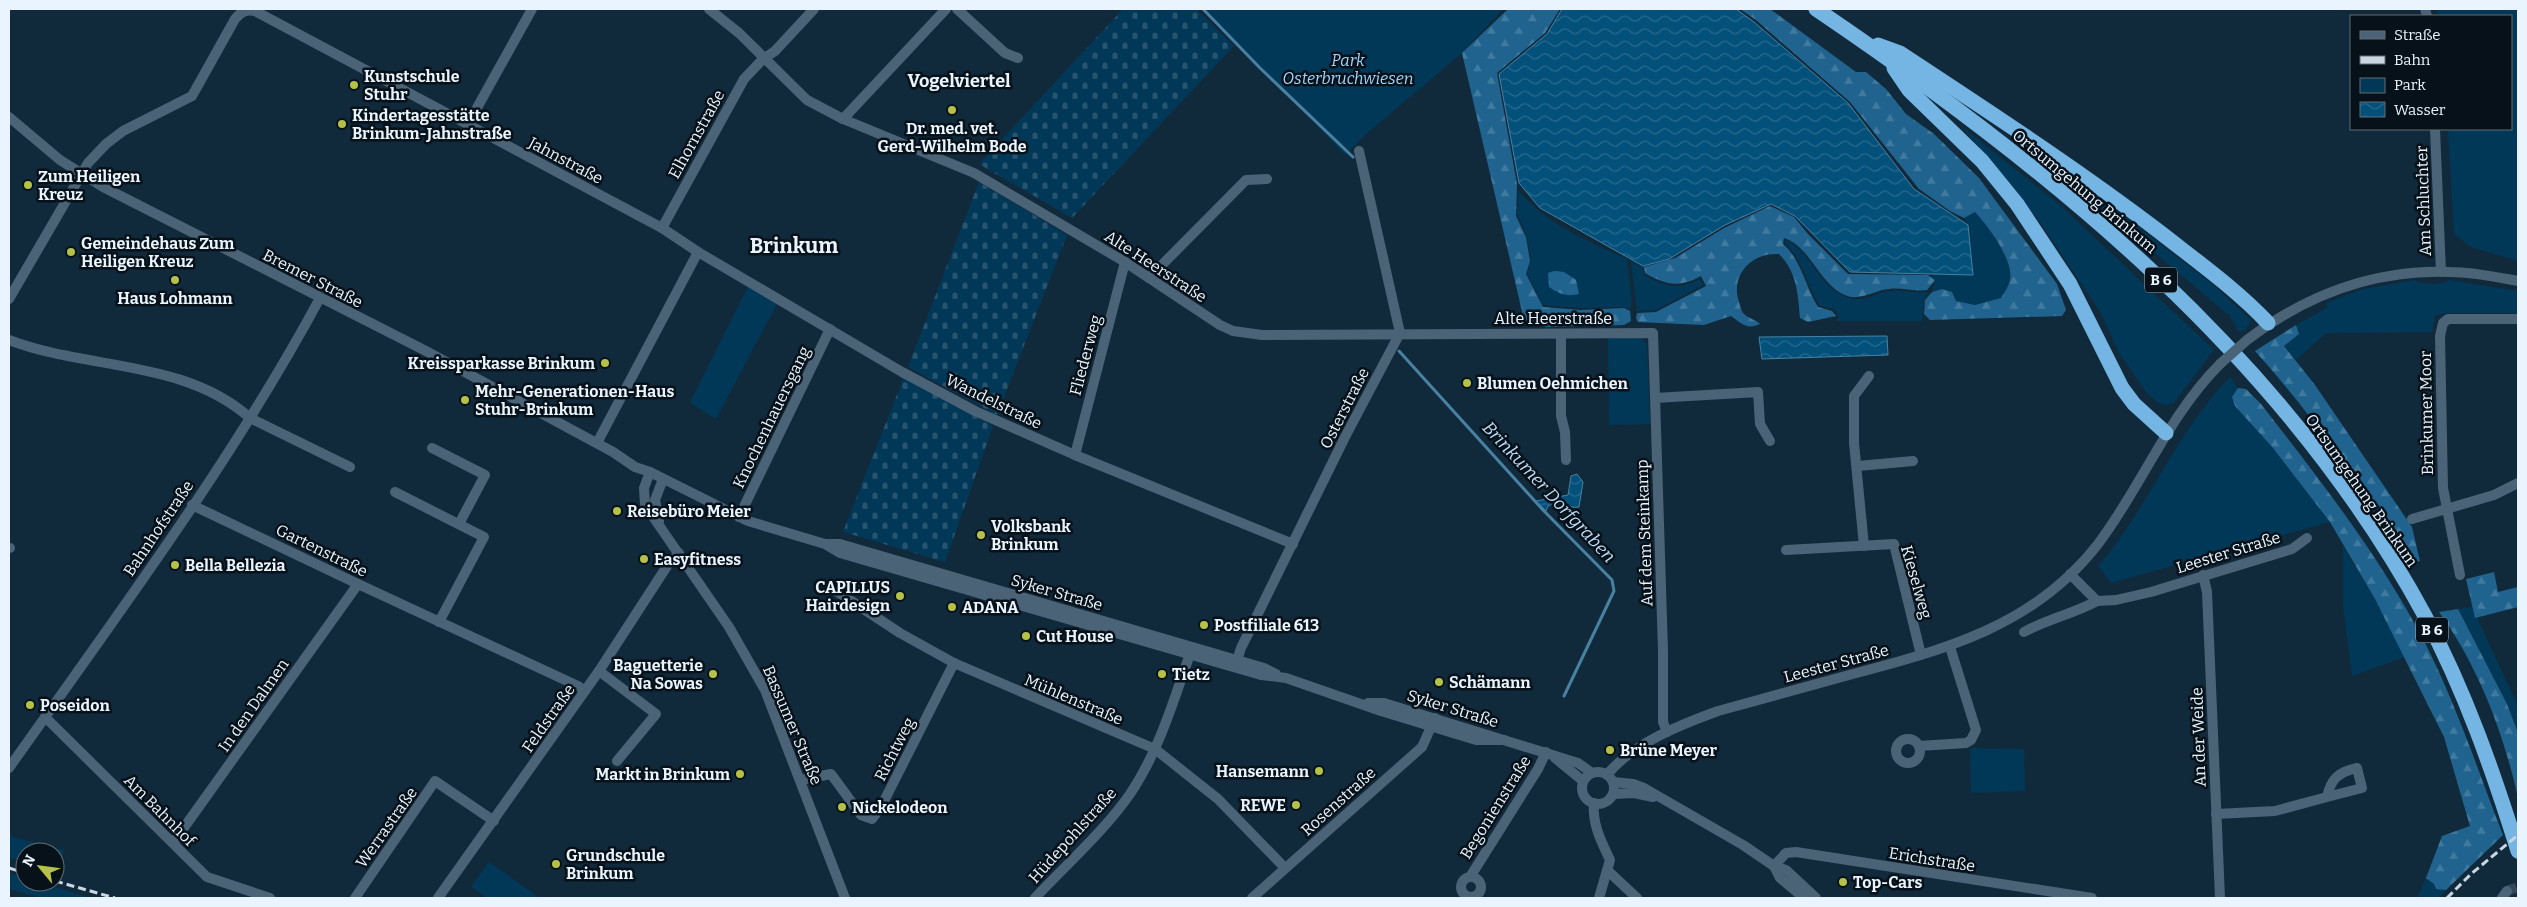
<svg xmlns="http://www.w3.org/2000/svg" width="2527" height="907" viewBox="0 0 2527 907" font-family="Bitter,serif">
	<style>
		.green { fill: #023857 }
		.forest { fill: url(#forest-firs) }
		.cemetery { fill: url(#cemetery-stones) }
		.water { fill: url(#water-waves); stroke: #4881a2 }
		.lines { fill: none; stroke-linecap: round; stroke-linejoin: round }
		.stream { stroke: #4881a2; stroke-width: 3 }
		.minor-tunnel { stroke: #314858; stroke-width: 10; stroke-dasharray: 10 5; stroke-linecap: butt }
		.minor { stroke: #4a6376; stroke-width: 10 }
		.highway { stroke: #74b5e4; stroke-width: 15 }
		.rail { stroke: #cad7e2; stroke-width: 3; stroke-dasharray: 8 4; stroke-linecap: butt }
		.minor-bridge { stroke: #4a6376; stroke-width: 10 }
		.poi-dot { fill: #b6c148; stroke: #071119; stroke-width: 2 }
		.labels { text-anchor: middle; stroke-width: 5; stroke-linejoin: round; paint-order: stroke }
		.shield { fill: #071119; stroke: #a5b0b9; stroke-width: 1 }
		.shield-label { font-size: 15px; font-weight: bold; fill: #e9f4fe }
		.park-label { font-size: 16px; font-style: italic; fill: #a2d5fc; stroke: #071119 }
		.poi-label { font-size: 16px; font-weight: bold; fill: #e9f4fe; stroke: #071119; text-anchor: start }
		.street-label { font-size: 16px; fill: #e9f4fe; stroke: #071119 }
		.neighbourhood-label { font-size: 18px; font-weight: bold; fill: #e9f4fe; stroke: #071119 }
		.water-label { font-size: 18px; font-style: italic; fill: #bcddf7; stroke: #071119 }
		.district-label { font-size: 21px; font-weight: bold; fill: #e9f4fe; stroke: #071119 }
	</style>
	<defs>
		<pattern id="forest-firs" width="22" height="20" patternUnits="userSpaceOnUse" patternTransform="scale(1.25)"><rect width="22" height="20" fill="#1f638e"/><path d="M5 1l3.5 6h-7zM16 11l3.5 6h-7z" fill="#407a9f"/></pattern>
		<pattern id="cemetery-stones" width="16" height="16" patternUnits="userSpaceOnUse" patternTransform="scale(1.25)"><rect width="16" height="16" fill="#023857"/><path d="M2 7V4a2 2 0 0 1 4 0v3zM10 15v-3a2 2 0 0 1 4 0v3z" fill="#275570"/></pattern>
		<pattern id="water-waves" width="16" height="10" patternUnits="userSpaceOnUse" patternTransform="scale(1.25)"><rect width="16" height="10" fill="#03507a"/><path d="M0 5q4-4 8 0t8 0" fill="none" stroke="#286a8e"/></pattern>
	</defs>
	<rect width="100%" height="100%" fill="#112a3b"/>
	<g class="green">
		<polygon points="1205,9 1503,9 1462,53 1365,135 1345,155"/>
		<polygon points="2437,9 2518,9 2518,261 2471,247 2454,234 2448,129 2511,129 2511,16 2439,16"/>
		<polygon points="1960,125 2059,204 2214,350 2173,404 2165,405 2157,402 2145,391 2118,351 2101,313 2038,219"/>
		<polygon points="2071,180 2076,180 2211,283 2251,320 2245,331 2239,332 2230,316 2070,182"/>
		<path d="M1518,190c28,34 69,51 109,69l5,45 -2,5 -6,-2 -44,1 -37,-3 -16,-31 4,-15 -4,-23 -10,-22z"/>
		<path d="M1975,212c13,14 39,48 35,68 -1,6 -6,13 -9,18l-26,7 -19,-4 -4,-9 -10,-3 -10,3 3,-12 -4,-6 42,1 -5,-50 -4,-7z"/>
		<path d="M1786,240c29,14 36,59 73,59 11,0 20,-7 30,-8 13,-1 27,3 39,1l-4,8 -2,21h-85l1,-6 -4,-6 -14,-3c-13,-20 -17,-46 -35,-63z"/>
		<path d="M1631,262l11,5 2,8c19,11 35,16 56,4l3,6 -47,25 -19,1z"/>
		<path d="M2415,280c8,5 26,6 34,0l69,11v22h-72l-11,3 -3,16 -106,1 -30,27 -12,-14 15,-12 -3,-9 32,-18 -2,-4 37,-14z"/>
		<polygon points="749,285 778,302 716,419 690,403"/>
		<polygon points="1608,338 1641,338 1647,344 1650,424 1609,425"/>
		<path d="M2230,377l8,11 -6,9 3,9 38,42 57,74 -219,61 -13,-17c51,-58 77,-133 132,-189z"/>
		<polygon points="2343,547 2375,599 2405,657 2352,676 2343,605"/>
		<polygon points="2472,607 2518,706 2518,733 2507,704 2458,609"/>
		<polygon points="1970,748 2024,749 2025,791 1971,793"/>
		<polygon points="9,836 64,850 59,870 55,869 55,852 25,852 25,862 9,858"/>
		<polygon points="489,862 540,898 487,898 471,887"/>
		<polygon points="9,873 25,878 25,882 39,882 90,898 42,898 9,889"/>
		<polygon points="2426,878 2434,884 2436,889 2446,890 2439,898 2417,898"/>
	</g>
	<g class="forest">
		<polygon points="1508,9 1560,9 1545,33 1497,73 1517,184 1516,216 1526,237 1530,261 1526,274 1543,307 1581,310 1624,308 1630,311 1631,321 1624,325 1544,327 1537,322 1524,320 1462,53"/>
		<path d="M1740,9h30l86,63h10l20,17 20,25 28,20 45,44 78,106 9,26 -4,6 -132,4 -6,-6 1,-14 7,-8 10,-3 10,3 4,9 19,4 26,-7c3,-5 8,-12 9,-18 4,-20 -22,-54 -35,-68l-11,6 -14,-7 -31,-22 -69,-87 -94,-82z"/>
		<path d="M1770,206l24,11 14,17 40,40 80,1 7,5 -8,10c-13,2 -25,-3 -38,-1 -15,1 -29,13 -44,6 -25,-10 -35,-49 -61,-57l-1,6c18,15 23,44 35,63l14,4 4,5 -28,6 -8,-4c-2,-24 -3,-46 -21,-64 -27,-2 -49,21 -40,48 1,3 2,9 5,12 4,4 12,6 16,10 -13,6 -18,0 -29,-8l-27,9 -66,-3 -2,-4 1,-5 19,-1 50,-26 -5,-10c-21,12 -36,9 -56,-3l-1,-6 31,-9 49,-30z"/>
		<path d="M1554,271l10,1 12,8 3,14c-12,3 -20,0 -30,-7l-1,-14z"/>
		<path d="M2296,325l3,9 -15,12 31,39 97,142 8,34 -6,1c-51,-72 -100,-146 -159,-211z"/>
		<path d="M2238,388l8,1 15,15c59,76 118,151 163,237 32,62 54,130 79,194l-57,55 -10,-1 -2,-5 -8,-6 16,-42 28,-10 -26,-89 -69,-138 -45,-77 -57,-74 -38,-42 -3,-9z"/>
		<polygon points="2494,572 2498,592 2518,587 2518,607 2475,618 2466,579"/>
		<path d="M2458,609l49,95 11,29v65c-14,-64 -40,-133 -79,-186z"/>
	</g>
	<g class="cemetery">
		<polygon points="1123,9 1196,9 1234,46 1072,218 979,164"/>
		<polygon points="979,182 1067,235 997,415 908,367"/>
		<polygon points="904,377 993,426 945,562 843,532"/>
	</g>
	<g class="water">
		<polygon points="1562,9 1736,9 1754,22 1848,103 1914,189 1968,225 1973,275 1850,272 1795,216 1771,204 1725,225 1669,259 1643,266 1540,208 1519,183 1499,74 1547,34"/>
		<polygon points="1887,336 1888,355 1762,359 1759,337"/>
		<path d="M1577,474l6,8 -4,25c-11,2 -20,-7 -31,-1l-2,5 -10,-10 32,-6 3,-19z"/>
	</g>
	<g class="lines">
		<g class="stream">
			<polyline points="1203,9 1260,68 1353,157"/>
			<polyline points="1399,351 1543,510 1612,580 1614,591 1564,696"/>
		</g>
		<polyline class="minor-tunnel" points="2507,891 2518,887"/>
		<g class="minor">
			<polyline points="709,9 739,33 807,100 843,119 974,173 1125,262 1220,325 1233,331 1262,335 1653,333 1663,651 1663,722 1667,732"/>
			<polyline points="957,9 1005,53 1018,58"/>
			<polyline points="2425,9 2427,16"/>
			<polyline points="9,117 60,160 103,187 424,350 613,452 635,467 650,472 748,521 825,544 840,553 1261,675 1286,678 1381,711 1476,740 1504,740"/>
			<polyline points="843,119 946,9"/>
			<polyline points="468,124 532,9"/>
			<polyline points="2435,129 2441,272"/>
			<polyline points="662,228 744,79 763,59 775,51 814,9"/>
			<polyline points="1149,278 1246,180 1267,179"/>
			<path d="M9,299l79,-136 18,-19 17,-13 69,-35 43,-77c6,-7 11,-10 20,-8l407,217 36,24 204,120 73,39 100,44 218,89"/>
			<polyline points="1561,334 1561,416 1565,432 1566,460"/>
			<path d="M9,340c78,30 175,19 241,78l100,49"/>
			<path d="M2247,340c59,-45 128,-71 203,-68 23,0 46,5 68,9"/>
			<polyline points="1655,398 1758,392 1760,424 1770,441"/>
			<polyline points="597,443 698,252"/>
			<polyline points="432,448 485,475 459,524"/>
			<polyline points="1075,455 1125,262"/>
			<polyline points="1858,466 1913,461"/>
			<polyline points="650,472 644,488 645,505 729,627 765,690 845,898"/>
			<polyline points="395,492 484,537 439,622"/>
			<polyline points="192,505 358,584 578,686 585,691"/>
			<polyline points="739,517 830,329"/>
			<polyline points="2412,519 2494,495 2518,483"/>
			<polyline points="659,521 655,500 663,479"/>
			<polyline points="825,544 840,544 1264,668 1276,674"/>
			<polyline points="1864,546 1854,443 1854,396 1869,376"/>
			<polyline points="9,548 10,548"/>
			<polyline points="1786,550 1894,544 1921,655"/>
			<polyline points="2070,574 2097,601 2116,600 2151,592 2292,549 2307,538"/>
			<polyline points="2203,575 2207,592 2220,898"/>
			<polyline points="2460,575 2443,488 2440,336 2443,323 2448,319 2518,319"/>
			<polyline points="830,587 900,633 954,663 1155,749 1218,799 1285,868"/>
			<path d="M2024,632c23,-13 49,-18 73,-31"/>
			<polyline points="1235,667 1241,648 1345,437 1400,333 1359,151"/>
			<polyline points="599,671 656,714 617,761"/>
			<polyline points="1368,703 1384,703 1578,763 1592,773"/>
			<polyline points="45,717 207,877 270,898"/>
			<circle cx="1908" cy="751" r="12"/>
			<polyline points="1919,746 1966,743 1971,740 1976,730 1950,647"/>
			<polyline points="1555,758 1583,781"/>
			<path d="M9,768c108,-153 222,-305 311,-470"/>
			<circle cx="1598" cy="788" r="16"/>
			<path d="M1607,775c24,-31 75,-51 111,-64 44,-12 88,-24 131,-36 95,-25 186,-49 249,-131 44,-58 70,-128 122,-180"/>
			<polyline points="801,780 831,774 861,815 872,819 881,807 954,663"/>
			<polyline points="1613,782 1633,784 1644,788 1743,845 1774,866 1786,870 1816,898"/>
			<polyline points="1613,794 1634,793 1653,797"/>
			<path d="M1594,803c-2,21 7,38 16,57l-11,38"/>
			<path d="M2216,814l59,-3 52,-14c4,-18 11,-25 30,-29l5,20 -35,9"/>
			<polyline points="173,843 358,584"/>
			<polyline points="1774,866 1786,853 1796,852 2092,898"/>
			<polyline points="1774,866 1780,878 1804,898"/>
			<polyline points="1608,871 1637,898"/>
			<circle cx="1471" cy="887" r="10"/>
			<polyline points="1470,877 1538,769 1546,752"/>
			<polyline points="355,898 435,781 494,821"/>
			<polyline points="438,898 599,671 669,563 679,553"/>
			<path d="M1035,898c29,-31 71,-69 95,-104 29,-43 43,-92 60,-140"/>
			<polyline points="1252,898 1422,747 1435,718"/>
			<polyline points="2502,898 2507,891"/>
		</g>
		<g class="highway">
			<path d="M1816,9c238,161 470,350 609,607 40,75 68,155 93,235"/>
			<path d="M1878,45l22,8c88,58 177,116 261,180 37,29 76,57 107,90"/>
			<polyline points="1894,68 1909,90 1982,161 2017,204 2070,284 2122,388 2134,404 2166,433"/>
		</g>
		<g class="rail">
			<polyline points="9,868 25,873"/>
			<polyline points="55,881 115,898"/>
			<polyline points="2447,898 2471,874 2518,835"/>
		</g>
		<polyline class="minor-bridge" points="2220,364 2247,340"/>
	</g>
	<g class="poi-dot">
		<circle cx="354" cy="85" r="5"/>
		<circle cx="952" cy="110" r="5"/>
		<circle cx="342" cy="124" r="5"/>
		<circle cx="28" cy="185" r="5"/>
		<circle cx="71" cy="252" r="5"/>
		<circle cx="175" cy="280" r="5"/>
		<circle cx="605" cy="363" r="5"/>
		<circle cx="1467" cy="383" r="5"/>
		<circle cx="465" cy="400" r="5"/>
		<circle cx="617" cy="511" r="5"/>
		<circle cx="981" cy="535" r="5"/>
		<circle cx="644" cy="559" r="5"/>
		<circle cx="175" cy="565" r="5"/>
		<circle cx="900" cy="596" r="5"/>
		<circle cx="952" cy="607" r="5"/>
		<circle cx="1204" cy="625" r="5"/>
		<circle cx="1026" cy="636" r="5"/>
		<circle cx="713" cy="674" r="5"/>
		<circle cx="1162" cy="674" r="5"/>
		<circle cx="1439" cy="682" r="5"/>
		<circle cx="30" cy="705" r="5"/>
		<circle cx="1610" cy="750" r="5"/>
		<circle cx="1319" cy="771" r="5"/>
		<circle cx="740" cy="774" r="5"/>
		<circle cx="1296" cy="805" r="5"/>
		<circle cx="842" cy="807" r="5"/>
		<circle cx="556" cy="864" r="5"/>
		<circle cx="1843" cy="882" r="5"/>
	</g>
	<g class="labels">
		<g class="shield">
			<rect x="2145" y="267.5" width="32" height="25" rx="4"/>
			<rect x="2416" y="617.5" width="32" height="25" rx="4"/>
		</g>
		<g class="shield-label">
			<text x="2161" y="285">B 6</text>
			<text x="2432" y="635">B 6</text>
		</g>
		<g class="park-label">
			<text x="1348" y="66">Park<tspan x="1348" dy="18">Osterbruchwiesen</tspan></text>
		</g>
		<g class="poi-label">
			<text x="364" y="82">Kunstschule<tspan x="364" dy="18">Stuhr</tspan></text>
			<text x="352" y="121">Kindertagesstätte<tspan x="352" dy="18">Brinkum-Jahnstraße</tspan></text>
			<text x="952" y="134" text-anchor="middle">Dr. med. vet.<tspan x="952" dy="18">Gerd-Wilhelm Bode</tspan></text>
			<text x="38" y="182">Zum Heiligen<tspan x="38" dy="18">Kreuz</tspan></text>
			<text x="81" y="249">Gemeindehaus Zum<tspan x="81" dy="18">Heiligen Kreuz</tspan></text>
			<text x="175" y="304" text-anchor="middle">Haus Lohmann</text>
			<text x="595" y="369" text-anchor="end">Kreissparkasse Brinkum</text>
			<text x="1477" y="389">Blumen Oehmichen</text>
			<text x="475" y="397">Mehr-Generationen-Haus<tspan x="475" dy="18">Stuhr-Brinkum</tspan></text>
			<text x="627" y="517">Reisebüro Meier</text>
			<text x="991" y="532">Volksbank<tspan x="991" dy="18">Brinkum</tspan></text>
			<text x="654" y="565">Easyfitness</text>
			<text x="185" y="571">Bella Bellezia</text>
			<text x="890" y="593" text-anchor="end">CAPILLUS<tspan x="890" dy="18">Hairdesign</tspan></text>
			<text x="962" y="613">ADANA</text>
			<text x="1214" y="631">Postfiliale 613</text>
			<text x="1036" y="642">Cut House</text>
			<text x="703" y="671" text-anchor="end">Baguetterie<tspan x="703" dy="18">Na Sowas</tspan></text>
			<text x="1172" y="680">Tietz</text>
			<text x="1449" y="688">Schämann</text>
			<text x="40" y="711">Poseidon</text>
			<text x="1620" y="756">Brüne Meyer</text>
			<text x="1309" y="777" text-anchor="end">Hansemann</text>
			<text x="730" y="780" text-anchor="end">Markt in Brinkum</text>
			<text x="1286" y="811" text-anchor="end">REWE</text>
			<text x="852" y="813">Nickelodeon</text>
			<text x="566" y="861">Grundschule<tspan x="566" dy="18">Brinkum</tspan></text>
			<text x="1853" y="888">Top-Cars</text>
		</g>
		<g class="street-label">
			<text transform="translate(696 134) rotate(-61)" y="6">Elhornstraße</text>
			<text transform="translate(566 160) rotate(28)" y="6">Jahnstraße</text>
			<text transform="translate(2085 191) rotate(40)" y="6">Ortsumgehung Brinkum</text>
			<text transform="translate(2423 201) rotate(-92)" y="6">Am Schluchter</text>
			<text transform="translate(1156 266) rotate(33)" y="6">Alte Heerstraße</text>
			<text transform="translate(313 278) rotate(27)" y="6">Bremer Straße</text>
			<text x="1553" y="324">Alte Heerstraße</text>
			<text transform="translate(1085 355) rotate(-75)" y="6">Fliederweg</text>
			<text transform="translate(994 401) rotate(26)" y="6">Wandelstraße</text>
			<text transform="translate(1344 408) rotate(-63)" y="6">Osterstraße</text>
			<text transform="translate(2426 413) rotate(-91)" y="6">Brinkumer Moor</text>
			<text transform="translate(771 417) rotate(-64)" y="6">Knochenhauersgang</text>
			<text transform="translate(2362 490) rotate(55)" y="6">Ortsumgehung Brinkum</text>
			<text transform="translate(158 528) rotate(-56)" y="6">Bahnhofstraße</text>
			<text transform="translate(1644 533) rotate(-92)" y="6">Auf dem Steinkamp</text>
			<text transform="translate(322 550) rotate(26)" y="6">Gartenstraße</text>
			<text transform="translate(2228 552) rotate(-17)" y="6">Leester Straße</text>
			<text transform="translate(1917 582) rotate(74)" y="6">Kieselweg</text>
			<text transform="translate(1057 592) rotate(16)" y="6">Syker Straße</text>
			<text transform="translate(1836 663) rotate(-15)" y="6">Leester Straße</text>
			<text transform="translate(1074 699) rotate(23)" y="6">Mühlenstraße</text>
			<text transform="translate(253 705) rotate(-55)" y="6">In den Dalmen</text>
			<text transform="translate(1453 708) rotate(17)" y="6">Syker Straße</text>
			<text transform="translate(548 718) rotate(-55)" y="6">Feldstraße</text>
			<text transform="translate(793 725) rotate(67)" y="6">Bassumer Straße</text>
			<text transform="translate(2198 737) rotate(-92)" y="6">An der Weide</text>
			<text transform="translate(894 749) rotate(-63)" y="6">Richtweg</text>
			<text transform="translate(1338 801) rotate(-42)" y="6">Rosenstraße</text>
			<text transform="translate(1495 807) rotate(-58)" y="6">Begonienstraße</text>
			<text transform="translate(160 810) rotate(45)" y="6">Am Bahnhof</text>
			<text transform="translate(386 827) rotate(-55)" y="6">Werrastraße</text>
			<text transform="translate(1072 835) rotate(-48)" y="6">Hüdepohlstraße</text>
			<text transform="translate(1932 859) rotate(9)" y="6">Erichstraße</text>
		</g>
		<g class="neighbourhood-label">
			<text x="959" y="87">Vogelviertel</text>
		</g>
		<g class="water-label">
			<text transform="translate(1549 492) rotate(47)" y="6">Brinkumer Dorfgraben</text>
		</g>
		<g class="district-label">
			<text x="794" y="253">Brinkum</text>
		</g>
	</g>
	<rect width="2527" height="907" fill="none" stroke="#e9f4fe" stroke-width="20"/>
	<rect x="2350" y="15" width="162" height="115" fill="#071119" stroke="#616c75"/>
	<rect x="2360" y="31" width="25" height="8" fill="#4a6376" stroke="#616c75"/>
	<text x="2394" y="40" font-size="15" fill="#e9f4fe">Straße</text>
	<rect x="2360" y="56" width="25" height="8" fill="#cad7e2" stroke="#616c75"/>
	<text x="2394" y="65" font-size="15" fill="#e9f4fe">Bahn</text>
	<rect x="2360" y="78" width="25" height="15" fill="#023857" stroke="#616c75"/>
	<text x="2394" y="90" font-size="15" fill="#e9f4fe">Park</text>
	<rect x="2360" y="102" width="25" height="15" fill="url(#water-waves)" stroke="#616c75"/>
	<text x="2394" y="115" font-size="15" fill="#e9f4fe">Wasser</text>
	<g transform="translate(40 867) rotate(299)"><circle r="24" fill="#071119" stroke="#616c75"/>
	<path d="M0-4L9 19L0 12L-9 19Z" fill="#b6c148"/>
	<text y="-8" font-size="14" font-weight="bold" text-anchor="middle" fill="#e9f4fe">N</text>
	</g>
</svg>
